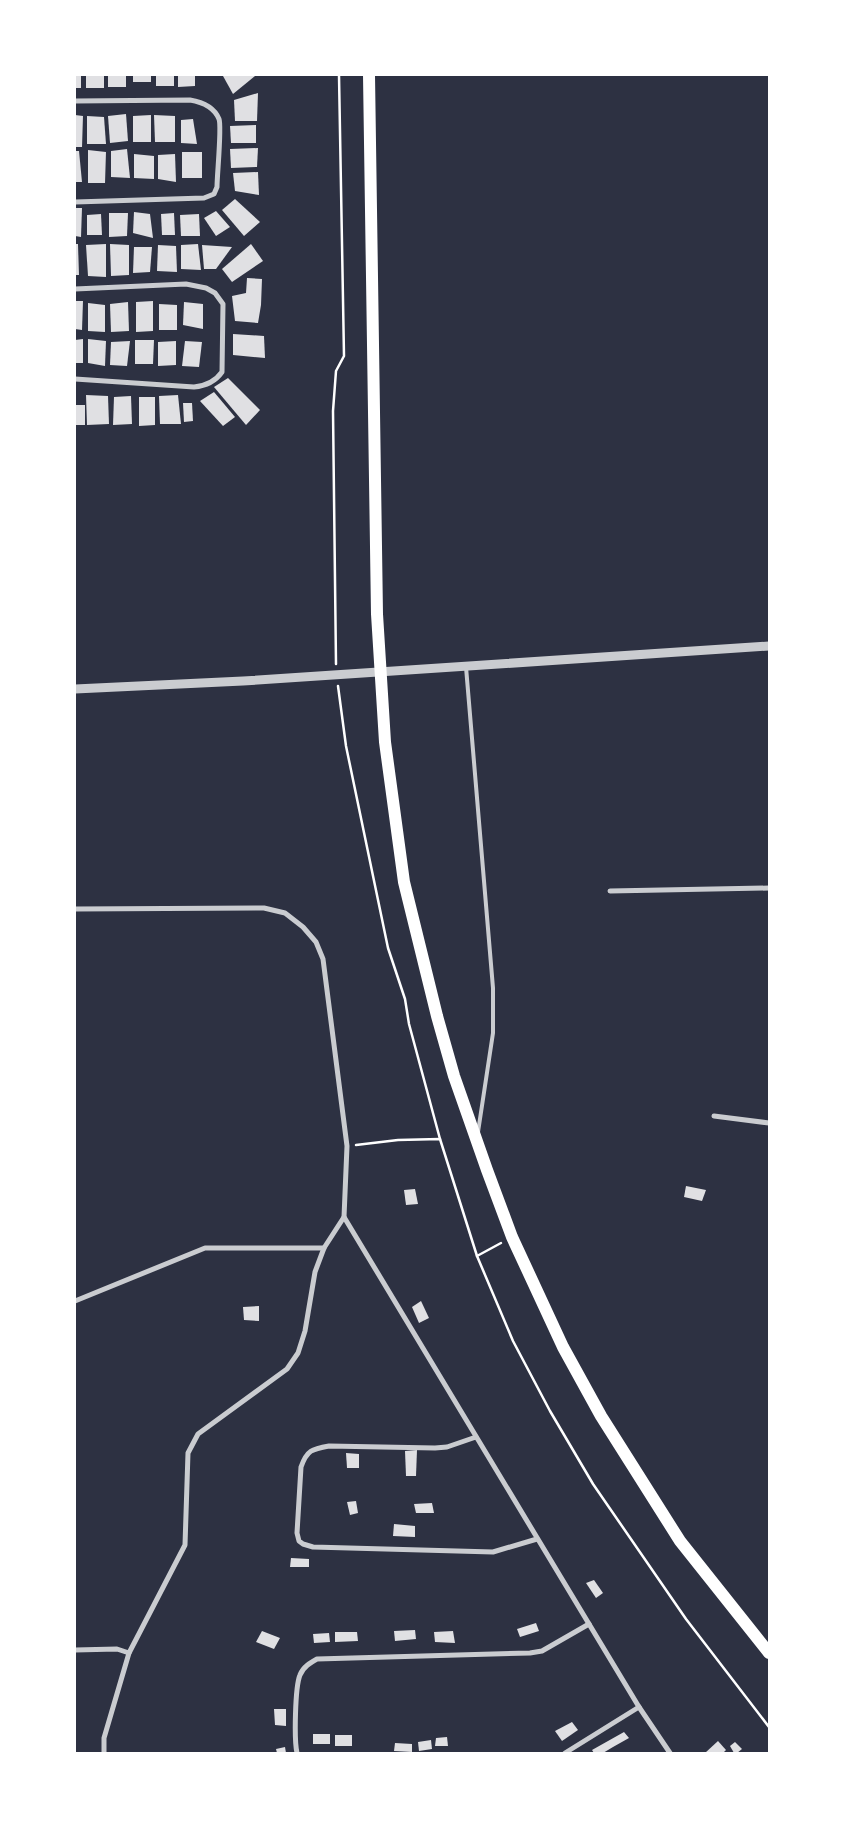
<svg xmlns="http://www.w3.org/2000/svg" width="844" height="1828" viewBox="0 0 844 1828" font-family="Rubik,sans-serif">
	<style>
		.building { fill: #e0e0e3 }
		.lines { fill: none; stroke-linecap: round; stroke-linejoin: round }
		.path { stroke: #fff; stroke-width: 2.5 }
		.service { stroke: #caccd0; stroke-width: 4 }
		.minor { stroke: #caccd0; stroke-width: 5 }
		.tertiary { stroke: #caccd0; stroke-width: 9 }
		.primary { stroke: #fff; stroke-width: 12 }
	</style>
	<rect width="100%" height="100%" fill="#2d3142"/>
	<g class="building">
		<rect x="75" y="75" width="6" height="13"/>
		<rect x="86" y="75" width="18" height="13"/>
		<rect x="108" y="75" width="18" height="12"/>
		<rect x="133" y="75" width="18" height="7"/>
		<rect x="156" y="75" width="18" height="11"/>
		<polygon points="178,75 195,75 195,86 178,87"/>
		<polygon points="225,75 254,75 255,76 233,94 223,76"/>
		<polygon points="258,93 257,121 235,121 234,100"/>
		<polygon points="126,114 128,141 110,143 108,116"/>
		<polygon points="75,115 83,116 82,147 75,147"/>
		<polygon points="151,115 151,142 133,142 133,116"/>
		<polygon points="154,115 175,116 175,142 155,142"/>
		<polygon points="87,116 104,117 106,144 87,144"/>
		<polygon points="193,119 197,144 181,143 181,120"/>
		<polygon points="256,125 256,143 231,143 230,126"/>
		<polygon points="258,148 257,167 231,168 230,149"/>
		<polygon points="127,149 130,178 111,177 111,151"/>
		<polygon points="88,150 106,152 105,183 88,183"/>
		<polygon points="75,151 79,151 82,182 75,182"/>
		<rect x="182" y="152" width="20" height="26"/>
		<polygon points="134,154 154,156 154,179 134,178"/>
		<polygon points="175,154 176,182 158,179 158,155"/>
		<polygon points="258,172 259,195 235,191 233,173"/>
		<polygon points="235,199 260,222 244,236 222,210"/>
		<polygon points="75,208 82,208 81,237 75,236"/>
		<polygon points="216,211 230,227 216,236 204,218"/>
		<polygon points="134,212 150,214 153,238 133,233"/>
		<polygon points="109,213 128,213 127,236 109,237"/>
		<polygon points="174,213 175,235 162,235 161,214"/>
		<polygon points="101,214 102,235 87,235 87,215"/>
		<polygon points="199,214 200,236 181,236 180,215"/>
		<polygon points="75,244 78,244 79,275 75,275"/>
		<polygon points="106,244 106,277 88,276 86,245"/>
		<polygon points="110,244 129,245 129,275 111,276"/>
		<polygon points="198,244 201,270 181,269 181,245"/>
		<polygon points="251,244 263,261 232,282 222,269"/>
		<polygon points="158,245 176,246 177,272 157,271"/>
		<polygon points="202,245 232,247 216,269 204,269"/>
		<polygon points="134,247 152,247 150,272 133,273"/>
		<polygon points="247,278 262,279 261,305 258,323 235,321 232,296 246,293"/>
		<polygon points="75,301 83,301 82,330 75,329"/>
		<polygon points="153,301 153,331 136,332 136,302"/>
		<polygon points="128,302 129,331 111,332 110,304"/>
		<polygon points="184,302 203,304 203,329 183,325"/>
		<polygon points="88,303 105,305 105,332 88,331"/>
		<polygon points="159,304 177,305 177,330 159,330"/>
		<polygon points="233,334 264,336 265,358 233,355"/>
		<polygon points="83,339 83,363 75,363 75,340"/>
		<polygon points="88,339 106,341 105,366 88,363"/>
		<polygon points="135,340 154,340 153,364 135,364"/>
		<polygon points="130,341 127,366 110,365 111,342"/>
		<polygon points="176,341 176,365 158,366 158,342"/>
		<polygon points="185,341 202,342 199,367 182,366"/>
		<polygon points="228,378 260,410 246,425 214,387"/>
		<polygon points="214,392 235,417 223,426 200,401"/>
		<polygon points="86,395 108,396 109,424 87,425"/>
		<polygon points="178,395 181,424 160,424 159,396"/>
		<polygon points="131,396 132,424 113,425 114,397"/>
		<polygon points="139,397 155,397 155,425 139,426"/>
		<polygon points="183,403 192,403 193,421 184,422"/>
		<rect x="75" y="405" width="10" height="20"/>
		<polygon points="686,1186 706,1190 702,1201 684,1197"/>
		<polygon points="415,1189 418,1204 406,1205 404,1190"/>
		<polygon points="421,1301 429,1318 419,1323 412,1307"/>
		<polygon points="259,1306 259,1321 244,1320 243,1307"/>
		<polygon points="417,1450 416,1476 406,1476 405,1451"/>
		<polygon points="346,1453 359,1454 359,1468 347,1468"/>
		<polygon points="356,1501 358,1513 350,1515 347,1502"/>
		<polygon points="432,1503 434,1513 416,1513 414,1504"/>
		<polygon points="394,1524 415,1526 415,1537 393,1536"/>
		<polygon points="291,1558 309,1559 309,1567 290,1567"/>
		<polygon points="594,1580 603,1593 596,1598 586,1583"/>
		<polygon points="536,1623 539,1631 520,1637 517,1629"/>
		<polygon points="415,1630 416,1639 395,1641 394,1631"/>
		<polygon points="262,1631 280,1638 274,1649 256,1642"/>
		<polygon points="453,1631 455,1643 435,1642 434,1632"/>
		<polygon points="335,1632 357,1632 358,1641 335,1642"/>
		<polygon points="329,1633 330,1642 314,1643 313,1634"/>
		<polygon points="274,1709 286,1709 286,1726 275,1725"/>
		<polygon points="572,1722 578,1730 562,1741 555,1731"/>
		<polygon points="624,1732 629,1738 613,1747 603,1753 594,1753 592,1750"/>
		<rect x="313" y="1734" width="17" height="10"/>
		<rect x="335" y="1735" width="17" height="11"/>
		<polygon points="447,1737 448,1746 435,1746 436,1738"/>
		<polygon points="431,1740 432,1749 419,1751 418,1742"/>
		<polygon points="718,1741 726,1750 723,1753 705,1753"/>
		<polygon points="735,1742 742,1749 737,1753 734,1753 730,1746"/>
		<polygon points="395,1743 412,1744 412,1752 394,1751"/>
		<polygon points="285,1747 286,1753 277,1753 276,1749"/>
	</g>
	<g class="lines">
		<g class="path">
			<polyline points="336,664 333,411 336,371 344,356 339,75"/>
			<polyline points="338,686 346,746 388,948 405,999 409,1024 440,1139"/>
			<polyline points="356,1145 398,1140 440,1139 477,1256 501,1243"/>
			<polyline points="477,1256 513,1341 550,1411 593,1484 686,1619 769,1727"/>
		</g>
		<polyline class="service" points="466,667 493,988 493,1033 478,1132"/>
		<g class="minor">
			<path d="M75,101l115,-1c12,2 24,7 29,19 3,7 -2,56 -2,68l-3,7 -10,4 -129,4"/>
			<path d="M75,289l111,-5 20,4 9,5 8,11 -1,68c-7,10 -17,14 -28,15l-119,-8"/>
			<polyline points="610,891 769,888"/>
			<polyline points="75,909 264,908 285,913 303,927 316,942 323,959 347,1146 344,1217 639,1707 670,1753"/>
			<polyline points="714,1116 769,1123"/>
			<polyline points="75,1301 205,1248 324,1248"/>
			<path d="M476,1437l-29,10 -12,1 -106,-2c-17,3 -22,4 -28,21l-4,66 2,8 4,3 10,3 180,5 44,-13"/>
			<polyline points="75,1650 117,1649 129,1653"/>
			<polyline points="104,1753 104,1738 129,1653 185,1545 188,1453 198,1434 287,1369 298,1353 305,1331 315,1272 324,1248 344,1217"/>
			<path d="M297,1753c-3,-13 -2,-66 3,-78 3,-8 10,-12 17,-16l213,-6 12,-2 47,-27"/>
			<polyline points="565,1753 639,1707"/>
		</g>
		<polyline class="tertiary" points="75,689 243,681 769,646"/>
		<polyline class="primary" points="369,75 377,614 385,742 404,882 437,1016 454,1076 487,1170 512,1237 563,1347 601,1416 680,1541 769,1653"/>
	</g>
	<rect width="844" height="1828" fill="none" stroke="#ffffff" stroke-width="152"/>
</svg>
